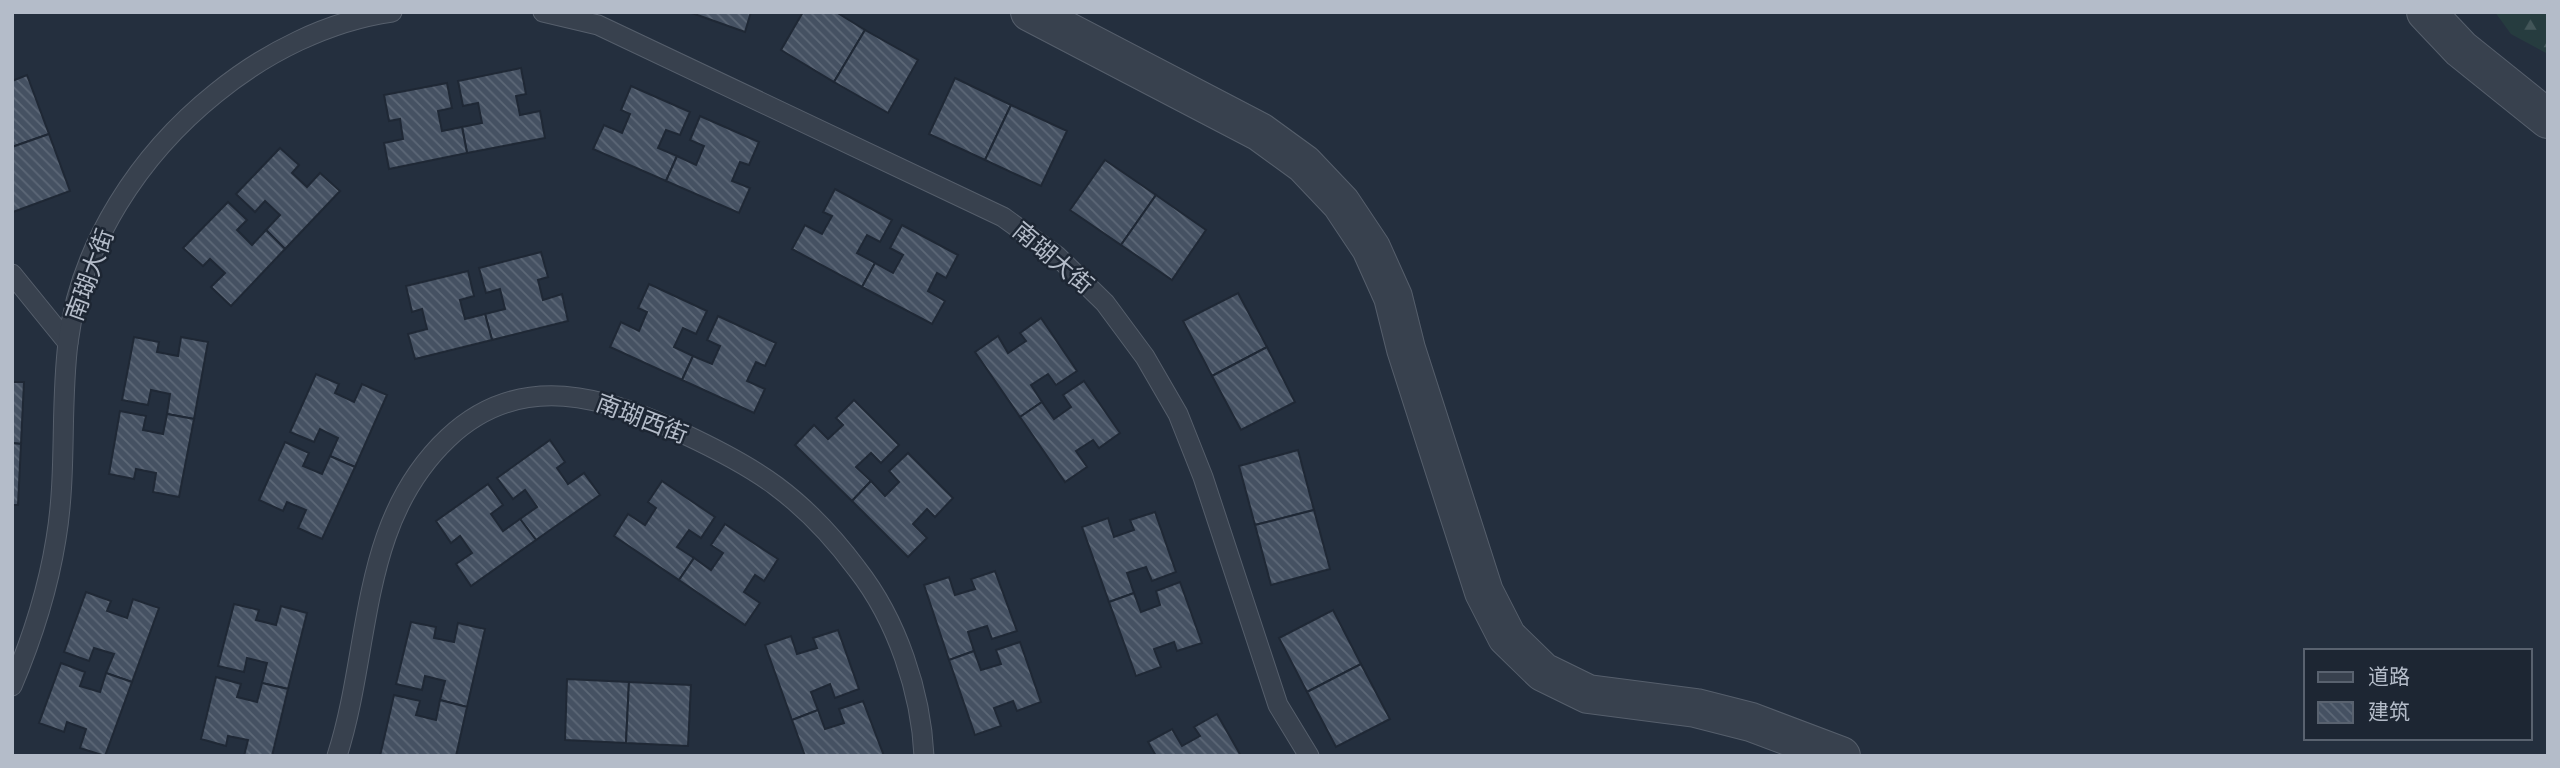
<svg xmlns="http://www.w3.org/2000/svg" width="2560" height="768" viewBox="0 0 2560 768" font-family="Lato,'Noto Sans SC',sans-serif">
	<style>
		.forest { fill: url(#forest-firs) }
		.building { fill: url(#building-back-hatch); stroke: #1f2835; stroke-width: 2 }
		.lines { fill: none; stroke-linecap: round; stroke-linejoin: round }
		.lane-casing { stroke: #565f6c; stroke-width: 21 }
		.street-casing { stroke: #565f6c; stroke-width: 40 }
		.lane { stroke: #38414e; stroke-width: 19 }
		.street { stroke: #38414e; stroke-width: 38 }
		.labels { text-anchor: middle; stroke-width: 5; stroke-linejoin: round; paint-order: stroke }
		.street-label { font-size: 24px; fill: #b4bcc9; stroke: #1d2633 }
	</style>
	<defs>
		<pattern id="forest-firs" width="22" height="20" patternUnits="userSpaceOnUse" patternTransform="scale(1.75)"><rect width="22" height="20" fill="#263c3f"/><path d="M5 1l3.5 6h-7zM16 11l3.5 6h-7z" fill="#435659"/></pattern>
		<pattern id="building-back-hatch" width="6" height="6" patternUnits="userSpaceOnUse" patternTransform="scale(1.75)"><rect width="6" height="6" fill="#455162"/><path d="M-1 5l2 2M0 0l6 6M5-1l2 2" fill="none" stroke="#5d6877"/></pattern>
	</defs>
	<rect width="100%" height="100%" fill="#242f3e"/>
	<polygon class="forest" points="2495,12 2548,12 2548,54 2511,34"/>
	<g class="building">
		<polygon points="689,12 751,12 745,32"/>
		<polygon points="803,12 836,12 865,30 834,82 781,50"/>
		<polygon points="865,30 918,60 888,113 834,82"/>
		<polygon points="521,68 526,94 516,96 520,115 540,111 545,138 467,153 462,127 482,123 478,103 463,106 458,81"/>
		<polygon points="27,75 49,134 12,147 12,81"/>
		<polygon points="955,78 1011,105 985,160 929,134"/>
		<polygon points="447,83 452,108 438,111 442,131 462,127 467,153 389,169 384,143 403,139 400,119 389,121 384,95"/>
		<polygon points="631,86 690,112 680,135 666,130 658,148 677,156 666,181 593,149 604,125 622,133 630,114 621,110"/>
		<polygon points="1011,105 1067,131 1041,186 985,160"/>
		<polygon points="700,116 759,142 749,165 740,162 732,181 750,188 739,213 666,181 677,156 696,165 704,146 690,140"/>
		<polygon points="49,134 70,191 13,212 12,147"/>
		<polygon points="280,148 299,165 292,173 307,187 320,173 340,191 285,249 266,230 280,215 265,201 255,212 236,194"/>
		<polygon points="1105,160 1156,195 1121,245 1070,210"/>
		<polygon points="835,189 892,220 880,242 867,235 857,253 875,263 862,287 792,249 805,225 822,234 832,216 823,212"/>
		<polygon points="1156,195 1206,230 1172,280 1121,245"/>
		<polygon points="228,202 247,220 237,230 252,245 266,230 285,249 231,306 211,287 225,273 210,259 203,266 183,248"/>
		<polygon points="902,225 958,255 946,278 937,273 928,291 945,301 932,324 862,287 875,263 893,273 903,255 890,248"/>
		<polygon points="541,252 548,277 538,280 543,300 562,294 568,321 492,340 485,314 505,309 500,289 486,293 479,268"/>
		<polygon points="468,271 474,296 460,300 465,319 485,314 492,340 415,359 408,334 427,329 422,309 412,312 406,286"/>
		<polygon points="649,284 707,311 696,334 683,328 674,347 693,356 682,380 610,347 621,322 639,331 647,312 638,308"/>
		<polygon points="1238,293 1267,347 1212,376 1183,321"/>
		<polygon points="718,316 776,343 765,366 756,362 747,381 765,389 754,413 682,380 693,356 712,364 720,346 707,340"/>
		<polygon points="1041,318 1077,371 1056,385 1048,374 1031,385 1042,402 1020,417 975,352 998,336 1008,353 1026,341 1020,333"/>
		<polygon points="134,337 159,342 157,352 178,356 181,337 208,342 194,419 167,414 170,394 151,390 148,405 122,400"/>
		<polygon points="1267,347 1295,402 1241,430 1212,376"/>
		<polygon points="316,374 339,384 335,393 354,402 362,384 387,395 355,467 330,456 338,438 320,429 314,442 290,432"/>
		<polygon points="1084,381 1120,433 1099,448 1093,440 1076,451 1087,467 1065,482 1020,417 1042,402 1054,419 1071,407 1063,395"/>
		<polygon points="12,382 24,382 21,444 12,443"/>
		<polygon points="854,400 899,445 881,463 871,453 856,467 871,481 852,501 795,445 814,425 828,439 843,425 836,418"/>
		<polygon points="120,411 146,416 143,430 163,434 167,414 194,419 179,497 153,492 156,473 136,469 134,479 109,474"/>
		<polygon points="550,440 565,462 557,468 568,484 584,473 600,495 536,540 520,519 537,507 525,490 513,499 497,478"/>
		<polygon points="285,442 309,453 303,466 322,474 330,456 355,467 322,539 298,528 306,510 287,502 283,511 259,500"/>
		<polygon points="12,443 21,444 18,505 12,505"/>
		<polygon points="1298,450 1314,510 1255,525 1239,466"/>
		<polygon points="908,453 953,498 935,517 927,509 913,524 927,538 908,557 852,501 871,481 885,496 899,482 889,471"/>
		<polygon points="662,481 715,517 701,538 689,530 677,547 694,558 679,580 614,536 628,514 645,525 656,508 648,502"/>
		<polygon points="488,484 503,505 491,514 503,531 520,519 536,540 471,586 456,564 472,553 460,536 451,543 436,521"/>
		<polygon points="1314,510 1330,569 1271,585 1255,525"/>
		<polygon points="1155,512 1176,572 1152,581 1146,567 1127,573 1134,593 1109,602 1082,527 1108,518 1114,537 1134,530 1130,520"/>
		<polygon points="725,524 778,559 764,581 755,575 744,592 760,603 745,625 679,580 694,558 711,570 723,553 711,545"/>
		<polygon points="995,571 1017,631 992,639 987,626 968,632 974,651 949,660 924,585 949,577 955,595 975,589 971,579"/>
		<polygon points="1180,582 1202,643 1177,651 1174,642 1154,649 1161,667 1136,676 1109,602 1134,593 1141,612 1160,605 1156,591"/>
		<polygon points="86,592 111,601 107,611 127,618 133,599 159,608 132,682 106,673 114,654 94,648 89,661 64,652"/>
		<polygon points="234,604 259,610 256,620 276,625 281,606 307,613 288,689 262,683 267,663 247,658 244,672 218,666"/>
		<polygon points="1333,610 1361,664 1307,692 1279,638"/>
		<polygon points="411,622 436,627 434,638 454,642 458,623 485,629 467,707 440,700 445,681 425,676 422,690 396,684"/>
		<polygon points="838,630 859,689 835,698 830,684 811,692 818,710 792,720 765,645 791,636 797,654 817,648 813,638"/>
		<polygon points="1020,642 1041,702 1017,711 1013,701 994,708 1001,726 975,735 949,660 974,651 981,670 1001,664 996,650"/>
		<polygon points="61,663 85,672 80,686 100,692 106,673 132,682 105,756 80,748 86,729 67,722 64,732 39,723"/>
		<polygon points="1361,664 1390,719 1336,747 1307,692"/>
		<polygon points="216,677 241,684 237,697 257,702 262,683 288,689 272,756 244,756 248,740 228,736 226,746 201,739"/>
		<polygon points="567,679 629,682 626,743 565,740"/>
		<polygon points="629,682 691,685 688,746 626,743"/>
		<polygon points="394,695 420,701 416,715 436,720 440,700 467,707 456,756 380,756"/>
		<polygon points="863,701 884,756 805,756 792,720 818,710 825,729 844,723 839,709"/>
		<polygon points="1217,714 1241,756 1156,756 1148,742 1172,729 1182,746 1200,736 1194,727"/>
	</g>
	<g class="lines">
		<g class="lane-casing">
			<g id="lane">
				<polyline points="543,12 598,25 1003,217 1057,256 1105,303 1145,357 1178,414 1203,477 1278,705 1309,756"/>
				<polyline points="12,274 68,343"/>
				<path d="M12,686c20,-47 36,-97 44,-147 11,-65 4,-132 12,-196 12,-99 72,-189 148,-250 49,-40 112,-72 176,-81"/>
				<path d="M337,756c35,-109 21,-233 111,-318 73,-69 158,-41 236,-4 32,15 64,31 92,52 31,23 58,52 81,83 40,51 64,123 67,187"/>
			</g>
		</g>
		<g class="street-casing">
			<g id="street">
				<polyline points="1030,12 1260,132 1304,164 1341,203 1371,248 1393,297 1406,349 1484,592 1507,637 1543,672 1588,694 1696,708 1751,722 1841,756"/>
				<polyline points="2426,12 2461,49 2548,119"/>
			</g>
		</g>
		<use href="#lane" class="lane"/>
		<use href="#street" class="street"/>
	</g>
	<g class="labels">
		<g class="street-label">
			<text transform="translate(1053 258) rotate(40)" y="8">南瑚大街</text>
			<text transform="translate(90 275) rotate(-70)" y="8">南瑚大街</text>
			<text transform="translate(642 419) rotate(21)" y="8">南瑚西街</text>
		</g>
	</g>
	<rect width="2560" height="768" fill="none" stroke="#b4bcc9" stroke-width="28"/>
	<rect x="2304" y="649" width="228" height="91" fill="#1d2633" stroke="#59626f" stroke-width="2"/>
	<rect x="2318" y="672" width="35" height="10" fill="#38414e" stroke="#59626f" stroke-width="2"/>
	<text x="2368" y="684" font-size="21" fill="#b4bcc9">道路</text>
	<rect x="2318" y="702" width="35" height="21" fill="url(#building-back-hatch)" stroke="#59626f" stroke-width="2"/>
	<text x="2368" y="719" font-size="21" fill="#b4bcc9">建筑</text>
</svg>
